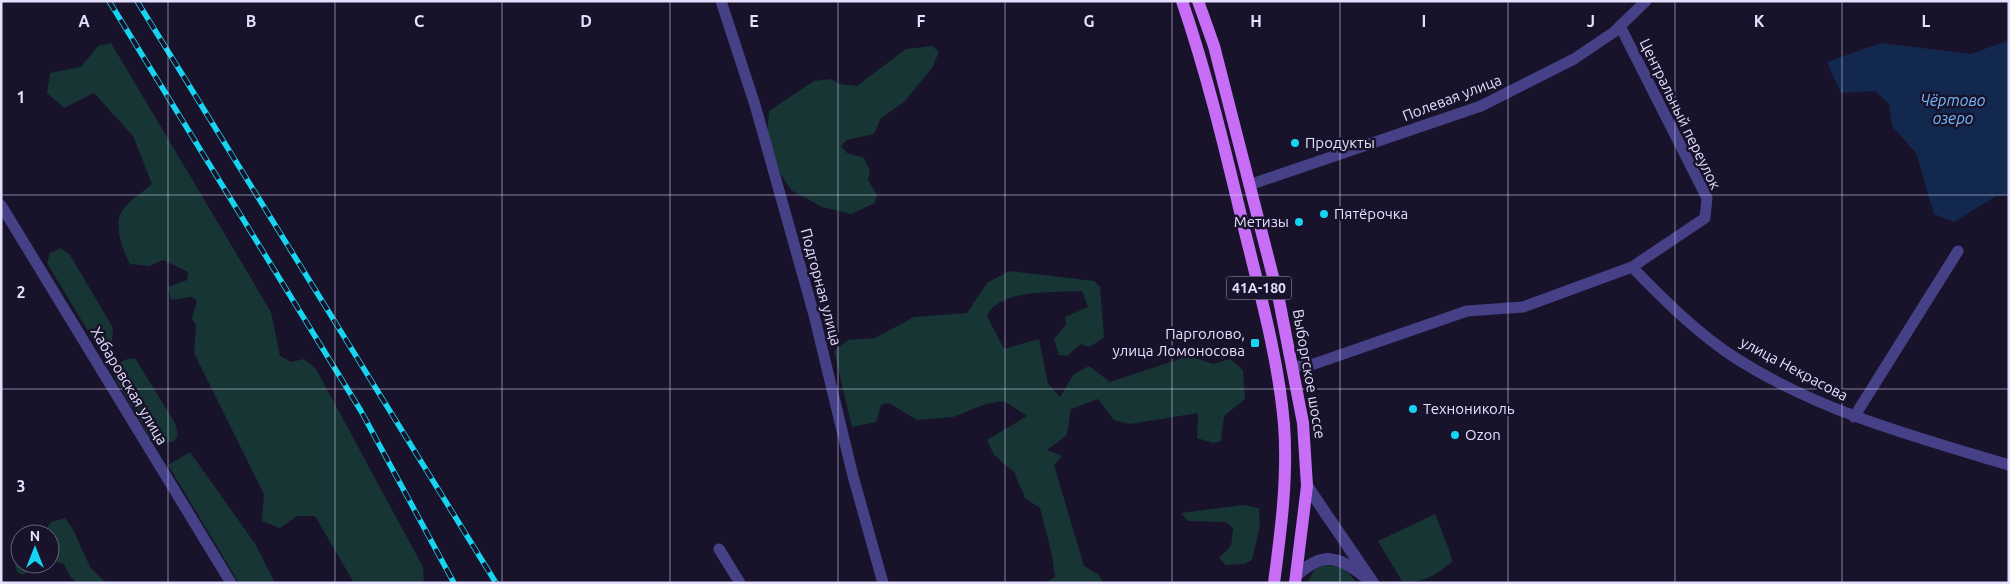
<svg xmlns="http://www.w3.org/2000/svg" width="2010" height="584" viewBox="0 0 2010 584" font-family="Ubuntu,sans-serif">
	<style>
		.green { fill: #163534 }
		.water { fill: #13284f }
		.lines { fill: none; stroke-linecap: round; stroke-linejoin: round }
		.minor { stroke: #464187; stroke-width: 11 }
		.tertiary { stroke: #464187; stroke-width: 12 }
		.primary { stroke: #c76df6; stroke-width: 12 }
		.rail-casing { stroke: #17d5f1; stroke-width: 5.5 }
		.rail { stroke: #18132b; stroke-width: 4; stroke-dasharray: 11; stroke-linecap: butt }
		.grid { fill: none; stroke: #e3dffd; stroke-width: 1; stroke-opacity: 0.55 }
		.poi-dot { fill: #17d5f1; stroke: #18132b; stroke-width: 2 }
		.labels { text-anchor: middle; stroke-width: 5; stroke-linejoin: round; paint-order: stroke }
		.shield { fill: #18132b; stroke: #a6a2be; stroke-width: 1 }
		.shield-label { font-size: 14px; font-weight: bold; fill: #e3dffd }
		.street-label { font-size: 15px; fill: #e3dffd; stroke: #18132b }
		.poi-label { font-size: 15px; fill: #e3dffd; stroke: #18132b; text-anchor: start }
		.water-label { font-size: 16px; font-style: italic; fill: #74b6f7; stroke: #18132b }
		.grid-label { font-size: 16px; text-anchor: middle; font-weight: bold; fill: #e3dffd; stroke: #18132b; stroke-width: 5; stroke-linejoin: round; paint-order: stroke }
	</style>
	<rect width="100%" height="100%" fill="#18132b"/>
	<g class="green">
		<path d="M111,43l160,269 9,44 11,6 13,-3 12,10 107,198 1,16h-70l-39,-67h-18l-17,12 -18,-7 2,-27 -70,-141 2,-28 -4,-6 5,-19 -6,-3 -20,3 -3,-13 19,-7 1,-8 -25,-12 -14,6 -19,-2c-7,-13 -17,-39 -8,-53 5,-9 22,-20 30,-27l-19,-48 -39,-43 -30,15 -17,-15 3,-20 31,-6 17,-21z"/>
		<polygon points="932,46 939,52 932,68 904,102 881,118 874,134 847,140 841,146 847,153 864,158 870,171 868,180 877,195 875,203 851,214 822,207 791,190 780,173 767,132 769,111 814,81 831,79 839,84 857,86 906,49"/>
		<polygon points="61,248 70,255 113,328 112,341 103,345 94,341 47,263 50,253"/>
		<path d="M1009,271l85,10 6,6 4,51 -15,9 -8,-3 -14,12 -8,-1 -5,-16 12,-14 -1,-8 23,-10 -6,-16c-26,2 -83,-3 -95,25l17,33 35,-10 9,45 12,13 14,-23 15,-8 21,16 79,-26 24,8 17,-5 13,11 2,29 -21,17 -3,25 -8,2 -16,-5 1,-25 -68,11 -16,-4 -16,-21 -27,10 -4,26 -20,15 15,6 -8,9 30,101 15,9 4,8h-58l10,-6 -3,-22 -12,-47 -15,-10 -11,-26 -20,-17 -7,-15 40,-24 -23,-15 -18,3 -33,13 -36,3 -28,-17 -8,2 -5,17 -24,5 -18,-76 14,-11 27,-2 39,-21 53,-4 20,-30z"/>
		<path d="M135,358l40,65 3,12 -4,6 -13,4 -12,-9 -35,-59c3,-13 7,-18 21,-19z"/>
		<polygon points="190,452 256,545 275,583 239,583 168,465"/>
		<polygon points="1243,505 1259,508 1260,525 1252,560 1244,564 1226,565 1219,558 1231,546 1233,528 1226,522 1188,521 1181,513"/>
		<path d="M1435,514l15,38 2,10c-15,12 -29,22 -50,19l-24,-40z"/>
		<polygon points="65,518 73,529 90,567 106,583 77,583 70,576 64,564 50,560 50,534 43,534 51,522"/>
		<polygon points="20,557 20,564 40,564 23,575 17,572 14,560"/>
		<path d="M1326,565c14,1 23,5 30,18h-49l8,-14z"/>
	</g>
	<polygon class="water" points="2009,40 2009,196 1996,196 1954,222 1934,214 1916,153 1892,126 1889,104 1875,91 1841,93 1827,62 1881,43 1971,54"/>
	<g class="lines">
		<g class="minor">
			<polyline points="721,1 755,105 814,315 853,476 883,583"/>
			<polyline points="1249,185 1481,106 1574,59 1614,32 1646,1"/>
			<polyline points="1,205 231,583"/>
			<path d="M1632,267c32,33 66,67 105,92 84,53 178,78 272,106"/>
			<polyline points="1293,367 1314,364 1467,311 1523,307 1632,267 1705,218 1707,198 1620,26"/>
			<polyline points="1854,417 1958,251"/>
			<polyline points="719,549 740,583"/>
		</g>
		<g class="tertiary">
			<polyline points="1307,486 1373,583"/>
			<path d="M1296,576c26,-24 41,-21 68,0"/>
		</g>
		<g class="primary">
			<path d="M1182,1c25,73 43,148 61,223 16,66 35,132 41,200 4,53 -3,106 -10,159"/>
			<polyline points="1198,1 1214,46 1279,300 1303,423 1307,486 1295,583"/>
		</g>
		<g class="rail-casing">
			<g id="rail">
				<polyline points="109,1 361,411 454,583"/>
				<polyline points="137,1 496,583"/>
			</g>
		</g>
		<use href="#rail" class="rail"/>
	</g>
	<path class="grid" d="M168,1v582M335,1v582M502,1v582M670,1v582M838,1v582M1005,1v582M1172,1v582M1340,1v582M1508,1v582M1675,1v582M1842,1v582M1,195h2008M1,389h2008"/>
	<g class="poi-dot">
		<circle cx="1295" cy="143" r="5"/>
		<circle cx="1324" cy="214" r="5"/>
		<circle cx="1299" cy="222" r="5"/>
		<rect x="1250" y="338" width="10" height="10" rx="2.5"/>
		<circle cx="1413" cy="409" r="5"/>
		<circle cx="1455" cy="435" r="5"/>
	</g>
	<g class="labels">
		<rect class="shield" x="1226.5" y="276.5" width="65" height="23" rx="4"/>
		<g class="shield-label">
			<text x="1259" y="293">41А-180</text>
		</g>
		<g class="street-label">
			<text transform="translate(1452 98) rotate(-21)" y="5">Полевая улица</text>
			<text transform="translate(1680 114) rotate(64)" y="5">Центральный переулок</text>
			<text transform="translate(821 287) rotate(75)" y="5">Подгорная улица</text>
			<text transform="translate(1794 369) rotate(28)" y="5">улица Некрасова</text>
			<text transform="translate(1309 374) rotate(80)" y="5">Выборгское шоссе</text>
			<text transform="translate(129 386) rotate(59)" y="5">Хабаровская улица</text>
		</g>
		<g class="poi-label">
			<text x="1305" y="148">Продукты</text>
			<text x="1334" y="219">Пятёрочка</text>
			<text x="1289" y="227" text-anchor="end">Метизы</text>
			<text x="1245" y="339" text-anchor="end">Парголово,<tspan x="1245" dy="17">улица Ломоносова</tspan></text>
			<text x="1423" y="414">Технониколь</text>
			<text x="1465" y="440">Ozon</text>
		</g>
		<g class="water-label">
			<text x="1953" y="106">Чёртово<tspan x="1953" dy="18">озеро</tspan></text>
		</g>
	</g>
	<g class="grid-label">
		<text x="84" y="27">A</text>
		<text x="251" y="27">B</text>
		<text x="419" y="27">C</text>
		<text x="586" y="27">D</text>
		<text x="754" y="27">E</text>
		<text x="921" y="27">F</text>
		<text x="1089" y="27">G</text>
		<text x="1256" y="27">H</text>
		<text x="1424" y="27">I</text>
		<text x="1591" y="27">J</text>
		<text x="1759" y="27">K</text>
		<text x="1926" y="27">L</text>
		<text x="21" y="103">1</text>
		<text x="21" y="298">2</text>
		<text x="21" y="492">3</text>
	</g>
	<rect width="2010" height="584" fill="none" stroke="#e3dffd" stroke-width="5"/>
	<g transform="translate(35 549)"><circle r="24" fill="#18132b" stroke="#69657f"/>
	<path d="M0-4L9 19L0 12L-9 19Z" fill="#17d5f1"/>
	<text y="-8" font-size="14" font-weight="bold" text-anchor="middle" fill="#e3dffd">N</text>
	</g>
</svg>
